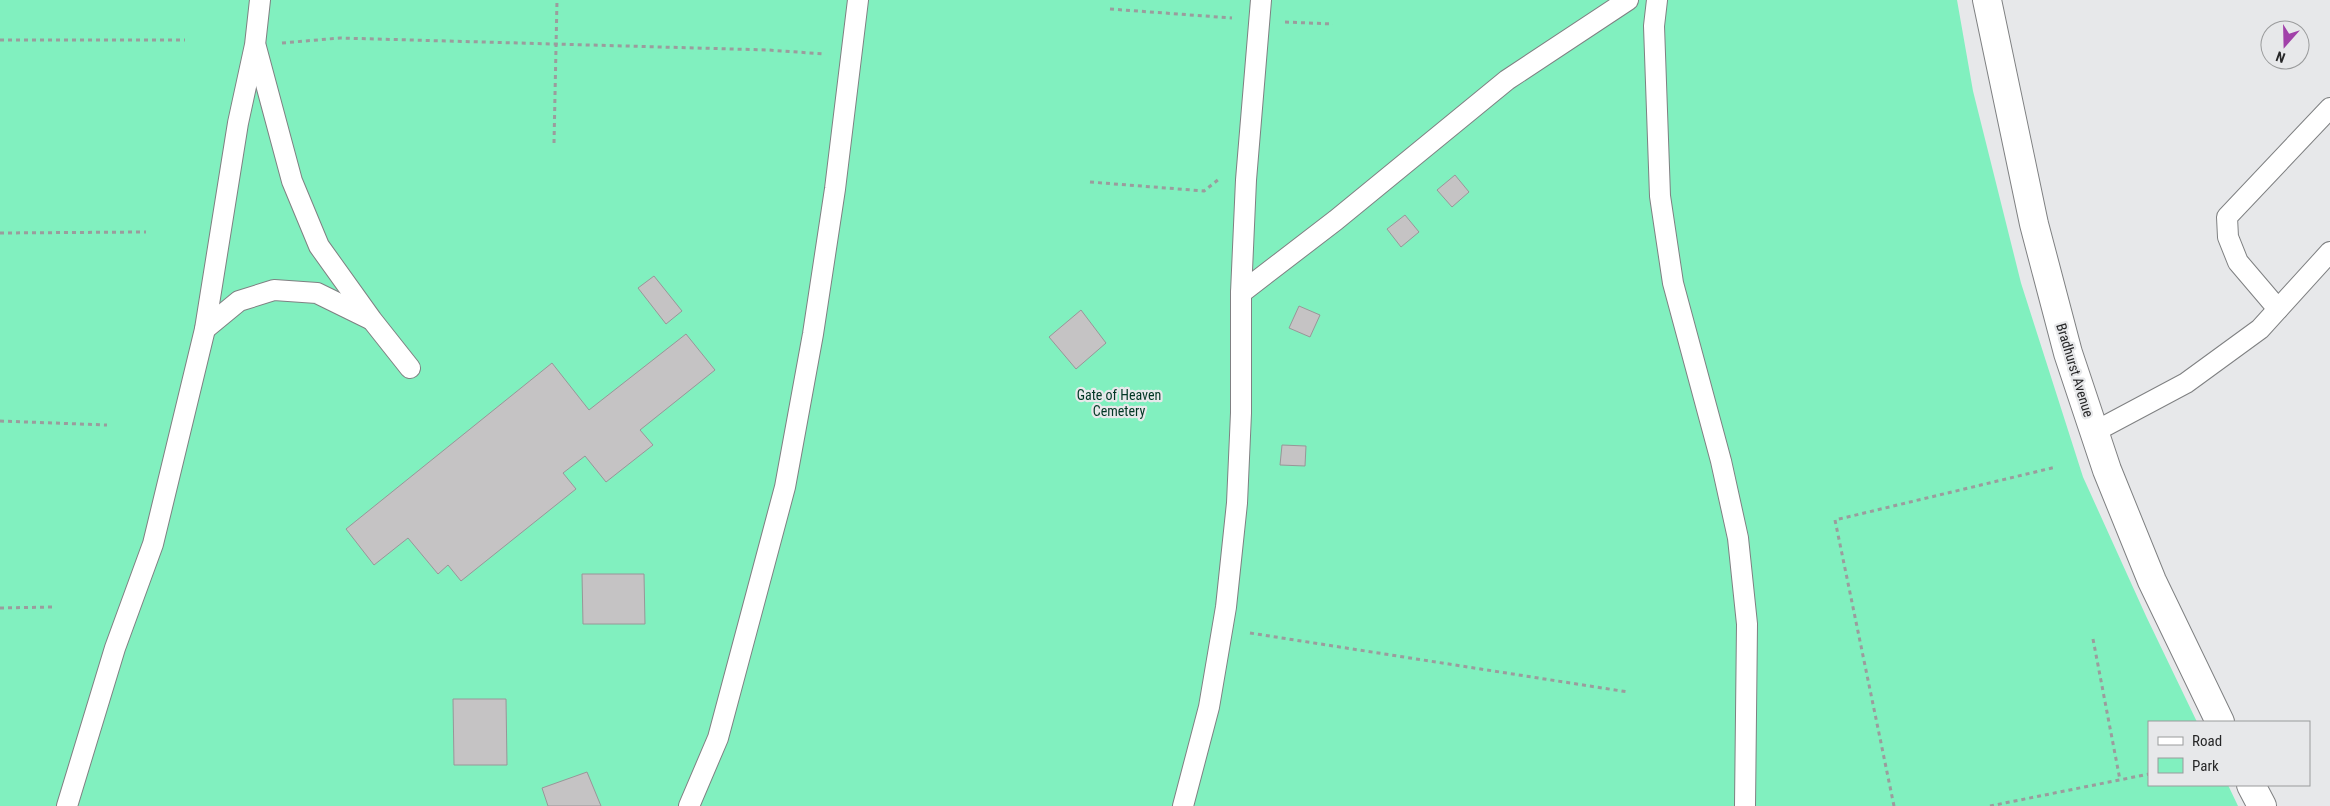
<svg xmlns="http://www.w3.org/2000/svg" width="2330" height="806" viewBox="0 0 2330 806" font-family="'Roboto Condensed',sans-serif">
	<style>
		.green { fill: #81f0bf }
		.building { fill: #c5c3c4; stroke: #989698 }
		.lines { fill: none; stroke-linecap: round; stroke-linejoin: round }
		.service-casing { stroke: #7f8082; stroke-width: 22 }
		.secondary-casing { stroke: #7f8082; stroke-width: 30 }
		.path { stroke: #9b9c9d; stroke-width: 3; stroke-dasharray: 4 4; stroke-linecap: butt }
		.service { stroke: #fff; stroke-width: 20 }
		.secondary { stroke: #fff; stroke-width: 28 }
		.labels { text-anchor: middle; stroke-width: 4.5; stroke-linejoin: round; paint-order: stroke }
		.street-label { font-size: 14px; fill: #272728; stroke: #e7e8ea }
		.park-label { font-size: 14px; fill: #013724; stroke: #e7e8ea }
	</style>
	<rect width="100%" height="100%" fill="#e7e8ea"/>
	<polygon class="green" points="0,0 1957,0 1973,91 2021,283 2083,477 2146,616 2197,722 2149,722 2149,785 2228,785 2238,806 0,806"/>
	<g class="building">
		<polygon points="1455,175 1469,192 1452,207 1437,190"/>
		<polygon points="1405,215 1419,232 1401,247 1387,229"/>
		<polygon points="654,276 682,311 666,324 638,288"/>
		<polygon points="1299,306 1320,315 1310,337 1289,328"/>
		<polygon points="1081,310 1106,343 1076,369 1049,337"/>
		<polygon points="686,334 715,370 640,430 653,445 606,482 585,456 563,473 576,489 461,581 448,565 438,574 408,538 374,565 346,529 552,363 589,410"/>
		<polygon points="1282,445 1306,446 1305,466 1280,465"/>
		<polygon points="582,574 644,574 645,624 583,624"/>
		<polygon points="453,699 506,699 507,765 454,765"/>
		<polygon points="587,772 601,806 548,806 542,788"/>
	</g>
	<g class="lines">
		<g class="service-casing">
			<g id="service">
				<polyline points="1657,0 1654,26 1660,196 1673,283 1721,461 1738,538 1747,624 1745,806"/>
				<polyline points="256,47 292,181 319,246 372,320 410,368"/>
				<polyline points="1241,293 1336,220 1507,80 1628,0"/>
				<polyline points="2278,309 2238,262 2228,237 2227,217 2330,108"/>
				<polyline points="205,329 239,301 274,290 317,293 370,319"/>
				<polyline points="2094,432 2186,383 2260,329 2330,252"/>
				<polyline points="67,806 115,648 153,544 205,329 238,123 255,45 260,0"/>
				<polyline points="689,806 718,738 785,487 813,334 835,189 858,0"/>
				<polyline points="1183,806 1209,707 1226,607 1237,503 1241,413 1241,293 1246,180 1261,0"/>
			</g>
		</g>
		<g class="secondary-casing">
			<g id="secondary">
				<polyline points="1987,0 2034,224 2068,353 2107,470 2152,581 2220,722"/>
				<polyline points="2251,785 2262,806"/>
			</g>
		</g>
		<g class="path">
			<polyline points="1110,9 1232,18"/>
			<polyline points="1285,22 1333,24"/>
			<polyline points="0,40 185,40"/>
			<polyline points="282,43 340,38 768,50 825,54"/>
			<polyline points="554,143 557,0"/>
			<polyline points="1090,182 1204,191 1219,179"/>
			<polyline points="0,233 146,232"/>
			<polyline points="0,421 107,425"/>
			<polyline points="0,608 53,607"/>
			<polyline points="1250,633 1628,692"/>
			<polyline points="2093,639 2120,780"/>
			<polyline points="1894,806 1835,520 2056,467"/>
			<polyline points="1990,806 2149,774"/>
		</g>
		<use href="#service" class="service"/>
		<use href="#secondary" class="secondary"/>
	</g>
	<g class="labels">
		<g class="street-label">
			<text transform="translate(2075 370) rotate(73)" y="5">Bradhurst Avenue</text>
		</g>
		<g class="park-label">
			<text x="1119" y="400">Gate of Heaven<tspan x="1119" dy="16">Cemetery</tspan></text>
		</g>
	</g>
	<rect x="2148" y="721" width="162" height="65" fill="#e7e8ea" stroke="#9a9b9c"/>
	<rect x="2158" y="737" width="25" height="8" fill="#ffffff" stroke="#9a9b9c"/>
	<text x="2192" y="746" font-size="15" fill="#272728">Road</text>
	<rect x="2158" y="758" width="25" height="15" fill="#81f0bf" stroke="#9a9b9c"/>
	<text x="2192" y="771" font-size="15" fill="#272728">Park</text>
	<g transform="translate(2285 45) rotate(200)"><circle r="24" fill="#e7e8ea" stroke="#9a9b9c"/>
	<path d="M0-4L9 19L0 12L-9 19Z" fill="#a141a9"/>
	<text y="-8" font-size="14" font-weight="bold" text-anchor="middle" fill="#272728">N</text>
	</g>
</svg>
